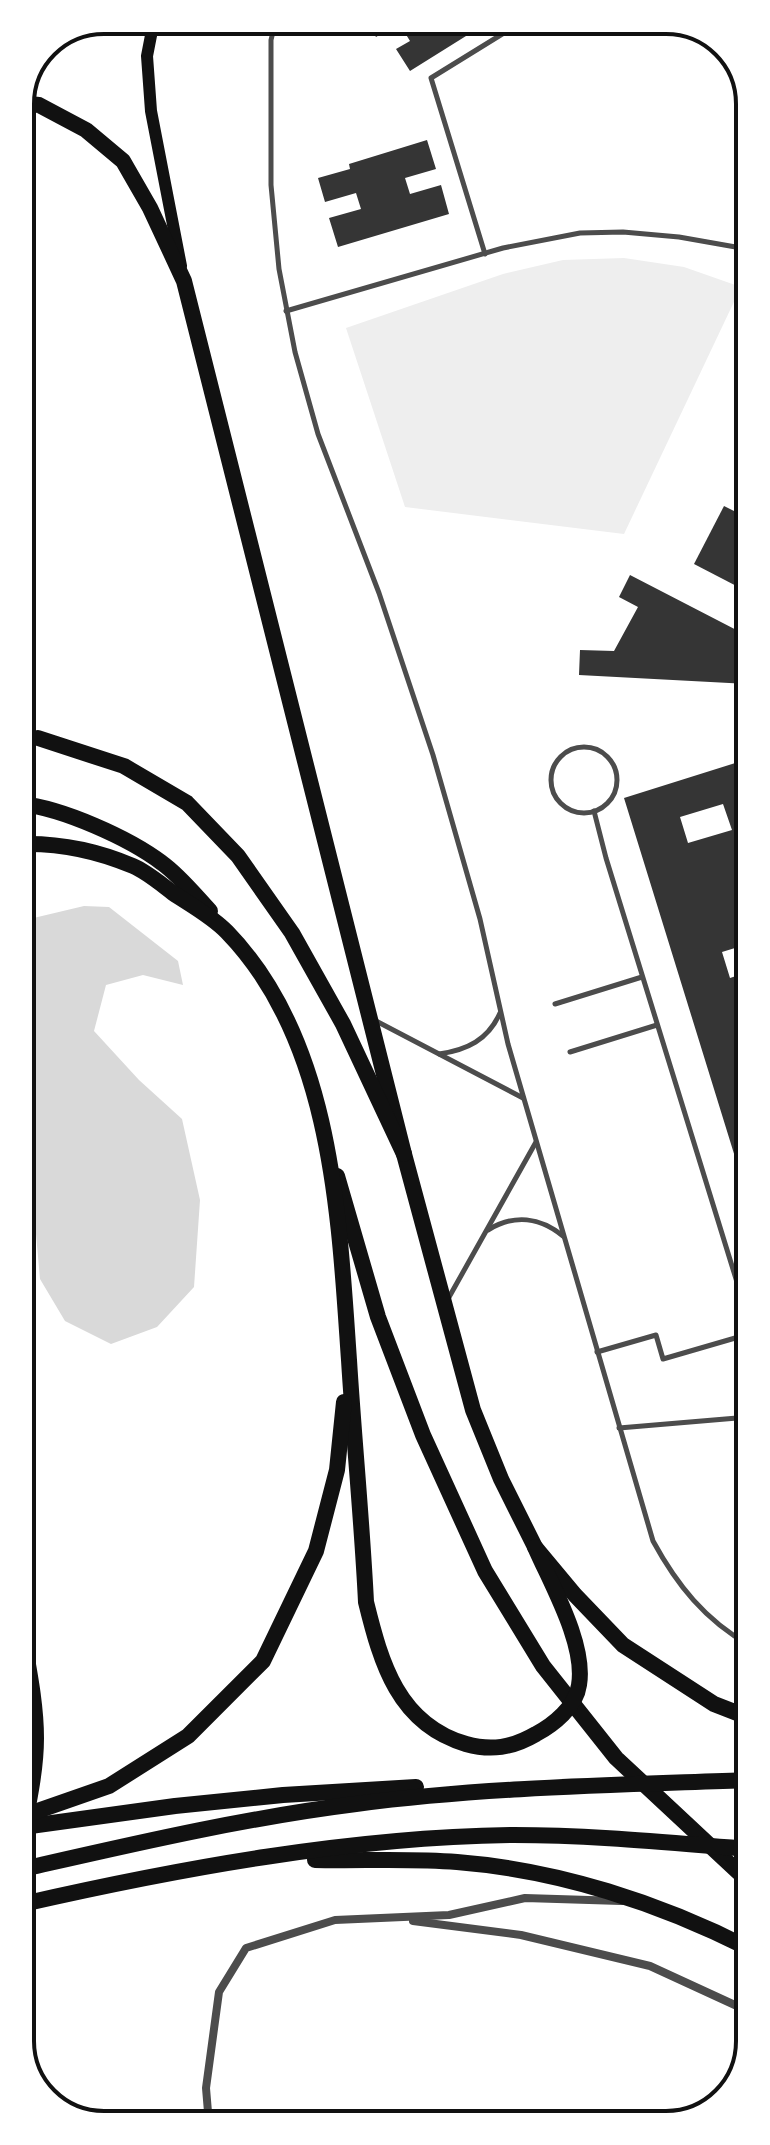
<svg xmlns="http://www.w3.org/2000/svg" width="770" height="2145" viewBox="0 0 770 2145" font-family="Cabin,sans-serif">
	<style>
		.green { fill: #eee }
		.water { fill: #d9d9d9 }
		.building { fill: #353535; fill-rule: evenodd }
		.lines { fill: none; stroke-linecap: round; stroke-linejoin: round }
		.service { stroke: #4c4c4c; stroke-width: 5 }
		.minor { stroke: #4c4c4c; stroke-width: 8 }
		.secondary { stroke: #111; stroke-width: 12 }
		.trunk { stroke: #111; stroke-width: 16 }
		.motorway { stroke: #111; stroke-width: 16 }
		.rim { fill: none; stroke: #111; stroke-width: 4 }
	</style>
	<rect width="100%" height="100%" fill="#fff"/>
	<polygon class="green" points="624,258 684,267 741,287 624,534 405,507 346,328 503,274 563,260"/>
	<polygon class="water" points="84,906 109,907 178,961 183,985 143,975 106,985 94,1031 139,1080 182,1119 200,1200 194,1287 157,1327 111,1344 65,1321 40,1279 33,1200 22,1170 21,921"/>
	<g class="building">
		<polygon points="365,20 468,20 474,31 410,71 396,49 410,41 399,23 376,37"/>
		<polygon points="427,140 436,169 405,178 410,194 441,185 449,214 338,247 329,218 361,209 356,193 325,202 318,178 350,169 349,164"/>
		<polygon points="724,506 748,518 748,592 694,564"/>
		<polygon points="630,575 748,636 748,684 579,675 580,650 614,651 638,607 619,597"/>
		<path d="M748,759v185l-26,8 8,26 18,-6v227l-124,-401zM723,804l9,26 -44,13 -8,-26z"/>
	</g>
	<g class="lines">
		<g class="service">
			<path d="M276,20l-5,20v145l8,84 16,83 23,82 61,159 54,162 47,164 28,125 145,497c24,44 52,79 96,104"/>
			<polyline points="485,254 431,78 525,20"/>
			<polyline points="286,311 503,248 580,233 623,232 679,237 747,249"/>
			<circle cx="584" cy="780" r="33"/>
			<polyline points="594,811 606,858 749,1321"/>
			<polyline points="555,1004 642,977"/>
			<polyline points="376,1021 523,1098"/>
			<polyline points="570,1052 657,1025"/>
			<path d="M439,1054c28,-4 49,-14 61,-41"/>
			<path d="M488,1230c26,-16 52,-13 75,6"/>
			<polyline points="448,1299 536,1142"/>
			<polyline points="597,1352 656,1335 663,1359 749,1334"/>
			<polyline points="619,1428 749,1417"/>
		</g>
		<g class="minor">
			<polyline points="413,1921 521,1935 650,1966 750,2012"/>
			<polyline points="209,2124 206,2088 219,1992 246,1948 335,1920 449,1915 525,1898 621,1901"/>
		</g>
		<polyline class="secondary" points="154,20 147,56 151,111 181,266"/>
		<g class="trunk">
			<polyline points="20,103 39,105 86,130 123,161 150,208 184,281 404,1154 473,1410 501,1479 535,1547 575,1595 623,1645 714,1704 750,1718"/>
			<polyline points="337,1176 378,1317 423,1435 485,1571 543,1666 616,1758 750,1883"/>
			<polyline points="23,1827 175,1806 283,1795 416,1787"/>
			<path d="M315,1860c47,1 95,-2 142,2 101,8 203,41 293,87"/>
			<path d="M23,1869c110,-25 221,-51 333,-65 131,-17 262,-19 394,-24"/>
			<path d="M23,1904c158,-36 328,-67 491,-69 78,0 158,8 236,14"/>
		</g>
		<g class="motorway">
			<polyline points="38,738 124,766 187,803 238,856 292,933 343,1024 404,1154"/>
			<path d="M21,804c41,4 108,34 141,59 18,13 33,32 48,48"/>
			<path d="M21,844c38,-1 77,7 112,22 14,6 28,18 40,27 18,12 40,24 54,39 106,109 112,286 122,428 5,81 13,161 17,242 15,61 32,122 100,142 25,7 46,4 70,-10 17,-9 40,-27 43,-49 7,-41 -28,-101 -44,-138"/>
			<path d="M22,1631c6,35 14,71 14,107 0,31 -7,63 -13,94"/>
			<polyline points="23,1816 109,1786 188,1736 263,1661 316,1551 337,1470 344,1402"/>
		</g>
	</g>
	<path d="M0 0H770V2145H0ZM104 34H666A70 70 0 0 1 736 104V2041A70 70 0 0 1 666 2111H104A70 70 0 0 1 34 2041V104A70 70 0 0 1 104 34Z" fill="#fff" fill-rule="evenodd"/>
	<path class="rim" d="M104 34H666A70 70 0 0 1 736 104V2041A70 70 0 0 1 666 2111H104A70 70 0 0 1 34 2041V104A70 70 0 0 1 104 34Z"/>
</svg>
